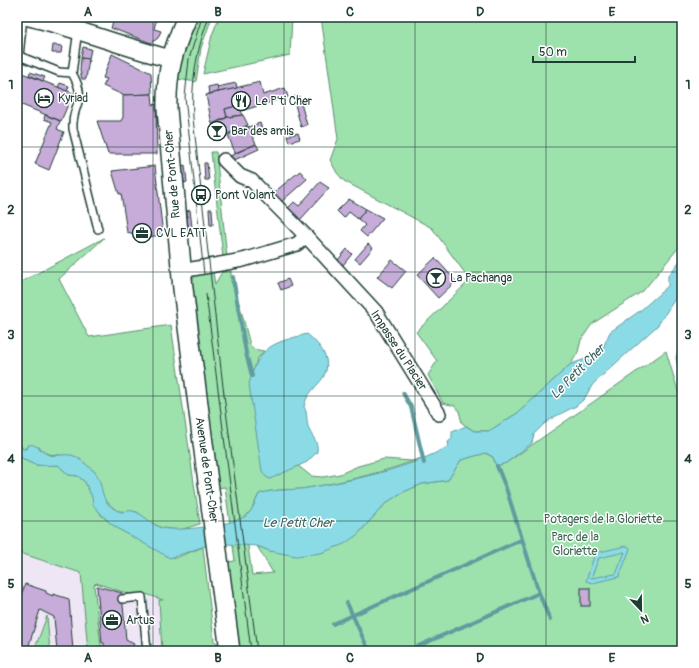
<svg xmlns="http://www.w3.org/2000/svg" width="699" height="668" viewBox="0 0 699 668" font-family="Pangolin,sans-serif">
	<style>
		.built { fill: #eee6f4 }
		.green { fill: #9de1ad; stroke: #5e8f70 }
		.water { fill: #8bdbe7; stroke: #609c9f; fill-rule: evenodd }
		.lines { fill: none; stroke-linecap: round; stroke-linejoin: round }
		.stream { stroke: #609c9f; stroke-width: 4 }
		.building { fill: #c7acda; stroke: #1f3d34 }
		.service-casing { stroke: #1f3d34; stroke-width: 10 }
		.minor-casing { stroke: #1f3d34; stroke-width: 16 }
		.tertiary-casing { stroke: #1f3d34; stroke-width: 20 }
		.secondary-casing { stroke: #1f3d34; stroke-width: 22 }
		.service { stroke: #fff; stroke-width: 7 }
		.minor { stroke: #fff; stroke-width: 13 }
		.tertiary { stroke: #fff; stroke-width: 17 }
		.secondary { stroke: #fff; stroke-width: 19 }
		.tram { stroke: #1f3d34; stroke-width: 1 }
		.grid { fill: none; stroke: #1f3d34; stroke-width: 1; stroke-opacity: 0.55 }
		.labels { text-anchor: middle; stroke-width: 3; stroke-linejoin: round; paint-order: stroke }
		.poi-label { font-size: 12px; fill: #1f3d34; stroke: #fff; text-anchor: start }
		.street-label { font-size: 12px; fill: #1f3d34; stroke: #fff }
		.park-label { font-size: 12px; fill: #3e6652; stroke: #fff }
		.water-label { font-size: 13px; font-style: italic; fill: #3a6461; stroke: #fff }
		.neatline { fill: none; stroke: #1f3d34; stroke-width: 1.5 }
		.grid-label { font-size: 13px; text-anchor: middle; font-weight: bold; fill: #1f3d34 }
	</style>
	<rect width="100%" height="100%" fill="#fff"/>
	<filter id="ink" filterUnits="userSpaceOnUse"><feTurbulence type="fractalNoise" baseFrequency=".025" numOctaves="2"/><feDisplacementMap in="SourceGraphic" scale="8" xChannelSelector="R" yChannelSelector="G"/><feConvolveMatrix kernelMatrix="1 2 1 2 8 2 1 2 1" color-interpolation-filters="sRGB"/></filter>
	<g filter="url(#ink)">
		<polygon class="built" points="17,552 165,601 168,651 17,651"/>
		<g class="green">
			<polygon points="198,17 212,17 201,48 196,82 177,79 178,65"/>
			<polygon points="219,17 292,17 290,55 203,74 212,35"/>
			<polygon points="321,17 682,17 682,248 679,247 643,291 592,324 581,340 578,352 571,364 519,412 489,431 474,431 462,423 459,411 455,406 443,403 428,375 437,361 416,332 470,280 432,228 344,181 337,173 330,160 338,139"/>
			<polygon points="211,152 216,152 227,257 223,257"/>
			<polygon points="104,238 59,279 89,337 171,325 200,524 180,530 162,528 148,521 137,512 117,511 104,499 95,472 77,457 48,454 39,447 26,447 25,450 23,449 17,439 17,284"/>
			<path d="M231,271v10l9,25 10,39 3,4 11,2 -7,8 -7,25 39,85 8,-4 14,11 12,1 17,-3 18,-8 26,-7 28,2 10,-3c-37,14 -75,23 -114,30 -17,3 -31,0 -49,6l-8,17 -7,6 8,58 21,-2 -16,-27 13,5 87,-16 29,-32 15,-10 21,-9 26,-4 13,-20 24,-7 8,4 3,9 10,-3 160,-112 16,53v247h-443l-13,-86 3,-1 -1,-2 7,-1 -10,-74 -9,1 -27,-203 7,-10 17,-3 2,12 7,-12z"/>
			<polygon points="682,335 682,381 676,358"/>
			<path d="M17,454c16,13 21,12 41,11l11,10 9,1 7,6 16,33 9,8 12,8 53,27 28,-11 11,94 5,3 2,7h-59l-3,-51h4l-20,-7 -11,2 -36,-12 -2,2 7,61h2v5h-15l-7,-78 -64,-21z"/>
			<polygon points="47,616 50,651 34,651"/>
		</g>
		<g class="water">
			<path d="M682,258v30l-24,37 -65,59 -9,15 -8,7 -22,11 -10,7 -10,10 -2,9 -26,20 -10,3 -3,-9 -7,-4 -25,7 -13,20 -26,4 -21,9 -15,10 -29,32 -13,9 -23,9 -25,3 -26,-5 -13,-5 -31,-2 -21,2 -35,12 -48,-27 -12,-8 -17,-18 -1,-8 -7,-15 -7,-6 -9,-1 -11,-10c-20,1 -25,2 -41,-11v-15l3,8 3,2h3l2,-4c10,-2 12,7 21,10 8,2 20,-3 27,2 5,3 19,14 21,18 8,16 2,29 24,37 4,0 8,-2 12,-1 9,2 19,14 29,17 16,4 68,-3 82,-11 8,-4 11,-15 15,-23 18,-6 31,-3 49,-6 46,-8 101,-19 141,-42l-1,-4 4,-3v-7l14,-6 8,5h15l30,-19 52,-48 29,-10 10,-22 31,-22 27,-24v-10z"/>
			<path d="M307,334c16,13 29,31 11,50 -7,8 -12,12 -14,23 4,7 2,12 4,19 2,10 11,14 9,26l-10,10 -37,17 -4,-2 -4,-6 -13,-87c10,-38 23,-41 58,-50z"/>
			<path d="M626,546l3,1 1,2 -11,28 -27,6 -6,-2 9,-28zM625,552l-9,22 -25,4 8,-20z"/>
		</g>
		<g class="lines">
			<g class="stream">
				<polyline points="233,277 246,353 252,376"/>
				<polyline points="403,393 411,407 424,463"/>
				<polyline points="497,466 506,488 539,593 550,620"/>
				<polyline points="347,603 369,651"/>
				<polyline points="333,624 521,540"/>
				<polyline points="407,651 539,593"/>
			</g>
		</g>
		<g class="building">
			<polygon points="115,17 157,17 154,29 161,31 158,38 151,43 111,28"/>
			<polygon points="53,45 62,46 61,53 52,53"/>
			<polygon points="83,47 91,49 89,59 81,58"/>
			<polygon points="112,54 151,73 152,94 123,95 103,86 107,79 103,78"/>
			<polygon points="81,58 89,59 86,79 82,79 80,71"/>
			<polygon points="17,71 73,93 61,121 17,103"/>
			<polygon points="30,72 45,77 43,81 29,75"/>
			<polygon points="260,82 263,95 285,88 288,97 241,111 240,105 225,109 227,117 212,124 206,95"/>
			<polygon points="60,83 69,86 67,91 58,87"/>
			<polygon points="236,83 237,88 218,92 217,87"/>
			<polygon points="217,85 218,92 209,94 208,87"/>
			<polygon points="152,94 153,105 156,104 157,154 108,154 97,121 121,121 123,117 123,95"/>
			<polygon points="299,96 307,125 301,127 293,97"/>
			<polygon points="240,105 242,115 227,117 225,109"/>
			<polygon points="45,115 60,121 57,129 64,132 49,170 35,164 52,122 44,119"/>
			<polygon points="243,115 248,125 218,138 213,125 228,117"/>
			<polygon points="260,123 262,129 251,134 248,127"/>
			<polygon points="247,126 256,144 235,153 228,135"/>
			<polygon points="298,133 300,139 289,142 287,136"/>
			<polygon points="256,144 259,149 232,161 228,157"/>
			<polygon points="204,163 207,163 209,180 205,180"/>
			<polygon points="185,165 187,182 184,183 182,166"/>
			<polygon points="155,166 163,235 146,237 127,232 121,193 119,194 112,171"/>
			<polygon points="300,171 307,179 281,202 272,194"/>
			<polygon points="320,182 329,188 300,220 288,208 294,202 299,206"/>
			<polygon points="349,199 366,209 358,219 349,212 344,218 337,211"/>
			<polygon points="209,209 212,209 213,225 210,225"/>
			<polygon points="366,209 383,218 367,237 360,231 365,225 358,219"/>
			<polygon points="190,210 192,227 188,228 187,211"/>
			<polygon points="368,244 373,248 360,263 355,259"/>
			<polygon points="347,249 352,254 343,265 338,260"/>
			<polygon points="435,258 456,281 438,298 417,275"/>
			<polygon points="392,260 406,271 392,288 377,277"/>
			<polygon points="288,279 291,286 281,290 278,283"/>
			<polygon points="25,584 46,591 46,593 53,596 53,594 69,599 73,651 57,651 54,617 40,610 27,651 17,651 17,610"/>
			<polygon points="97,586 122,593 126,640 134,644 130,651 105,651 104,643 102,643"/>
			<rect x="581" y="588" width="9" height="18"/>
		</g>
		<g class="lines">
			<g class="service-casing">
				<g id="service">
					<polyline points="19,56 23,17"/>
					<path d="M17,57l2,-1 40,16 13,1c17,29 -1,30 1,56l25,100"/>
					<polyline points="72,73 78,30"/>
					<polyline points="122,599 142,597 147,651"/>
				</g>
			</g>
			<g class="minor-casing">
				<g id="minor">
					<polyline points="224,160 240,176 252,181 306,236 376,312 439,414"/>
					<polyline points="181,271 243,260 297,244 306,236"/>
				</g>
			</g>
			<g class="tertiary-casing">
				<path id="tertiary" d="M29,17c48,11 94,30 142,42"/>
			</g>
			<g class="secondary-casing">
				<path id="secondary" d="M187,17c-14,32 -21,56 -20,92l16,180 47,362"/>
			</g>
			<use href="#service" class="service"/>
			<use href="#minor" class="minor"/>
			<use href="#tertiary" class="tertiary"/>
			<use href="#secondary" class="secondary"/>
			<g class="tram">
				<polyline points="202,17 189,59 185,97 204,274"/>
				<path d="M209,17c-13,33 -18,66 -16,101l30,269 34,264"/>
				<polyline points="206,294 251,651"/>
			</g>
		</g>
	</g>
	<path class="grid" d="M153,17v634M284,17v634M415,17v634M546,17v634M17,147h665M17,272h665M17,396h665M17,521h665"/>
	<defs>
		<g id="hotel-ring" transform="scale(1)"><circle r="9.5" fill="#fff" stroke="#1f3d34" stroke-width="1.5"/><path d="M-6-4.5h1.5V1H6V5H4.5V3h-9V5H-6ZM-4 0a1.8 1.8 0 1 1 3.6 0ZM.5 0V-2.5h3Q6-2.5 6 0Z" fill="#1f3d34"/></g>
		<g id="restaurant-ring" transform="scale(1)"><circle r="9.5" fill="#fff" stroke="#1f3d34" stroke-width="1.5"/><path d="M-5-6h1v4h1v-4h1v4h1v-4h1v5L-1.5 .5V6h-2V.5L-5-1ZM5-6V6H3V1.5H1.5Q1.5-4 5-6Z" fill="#1f3d34"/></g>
		<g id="bar-ring" transform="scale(1)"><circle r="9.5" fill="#fff" stroke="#1f3d34" stroke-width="1.5"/><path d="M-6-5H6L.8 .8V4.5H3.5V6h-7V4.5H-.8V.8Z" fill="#1f3d34"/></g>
		<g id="bus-ring" transform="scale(1)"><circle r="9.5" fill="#fff" stroke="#1f3d34" stroke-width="1.5"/><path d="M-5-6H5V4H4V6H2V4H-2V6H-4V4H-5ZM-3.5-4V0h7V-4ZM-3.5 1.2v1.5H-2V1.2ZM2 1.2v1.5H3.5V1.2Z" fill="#1f3d34"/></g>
		<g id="office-ring" transform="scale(1)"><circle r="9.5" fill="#fff" stroke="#1f3d34" stroke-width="1.5"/><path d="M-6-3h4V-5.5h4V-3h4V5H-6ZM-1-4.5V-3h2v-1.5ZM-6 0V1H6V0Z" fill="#1f3d34"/></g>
	</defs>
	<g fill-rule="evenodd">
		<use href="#hotel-ring" x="44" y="98"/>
		<use href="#restaurant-ring" x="241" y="101"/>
		<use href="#bar-ring" x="217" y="131"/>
		<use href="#bus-ring" x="201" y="195"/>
		<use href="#office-ring" x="142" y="233"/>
		<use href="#bar-ring" x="436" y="278"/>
		<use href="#office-ring" x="112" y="620"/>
	</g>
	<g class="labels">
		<g class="poi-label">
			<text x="58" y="102">Kyriad</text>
			<text x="255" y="105">Le P'ti Cher</text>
			<text x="231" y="135">Bar des amis</text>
			<text x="215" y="199">Pont Volant</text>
			<text x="156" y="237">CVL EATT</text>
			<text x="450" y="282">La Pachanga</text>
			<text x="126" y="624">Artus</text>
		</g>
		<g class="street-label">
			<text transform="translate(172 174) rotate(-95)" y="4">Rue de Pont-Cher</text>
			<text transform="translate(399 350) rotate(57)" y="4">Impasse du Placier</text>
			<text transform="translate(207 470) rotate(82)" y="4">Avenue de Pont-Cher</text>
		</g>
		<g class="park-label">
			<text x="603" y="523">Potagers de la Gloriette</text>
			<text x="575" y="541">Parc de la<tspan x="575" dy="14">Gloriette</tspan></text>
		</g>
		<g class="water-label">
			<text transform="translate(577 371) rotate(-45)" y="5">Le Petit Cher</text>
			<text x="298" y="527">Le Petit Cher</text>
		</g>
	</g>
	<rect width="699" height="668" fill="none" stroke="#fff" stroke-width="44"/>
	<g transform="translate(641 610) rotate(158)" stroke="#ffffff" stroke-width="3" paint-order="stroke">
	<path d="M0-3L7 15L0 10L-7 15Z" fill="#1f3d34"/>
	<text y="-6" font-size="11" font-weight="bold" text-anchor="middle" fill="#1f3d34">N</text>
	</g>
	<path d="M533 56v6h102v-6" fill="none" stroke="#1f3d34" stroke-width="2"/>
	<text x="539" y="56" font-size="12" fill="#1f3d34" stroke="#ffffff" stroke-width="3" paint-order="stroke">50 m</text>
	<rect x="22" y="22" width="655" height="624" class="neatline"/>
	<g class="grid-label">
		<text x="88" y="16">A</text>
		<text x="218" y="16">B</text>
		<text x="350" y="16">C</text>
		<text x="480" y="16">D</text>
		<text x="612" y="16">E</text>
		<text x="11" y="89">1</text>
		<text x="688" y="89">1</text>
		<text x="11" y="214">2</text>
		<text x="688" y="214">2</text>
		<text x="11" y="339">3</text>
		<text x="688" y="339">3</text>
		<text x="11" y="463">4</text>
		<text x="688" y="463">4</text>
		<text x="11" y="588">5</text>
		<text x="688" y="588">5</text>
		<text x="88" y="662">A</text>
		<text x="218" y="662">B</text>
		<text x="350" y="662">C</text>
		<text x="480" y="662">D</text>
		<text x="612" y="662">E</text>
	</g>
</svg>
